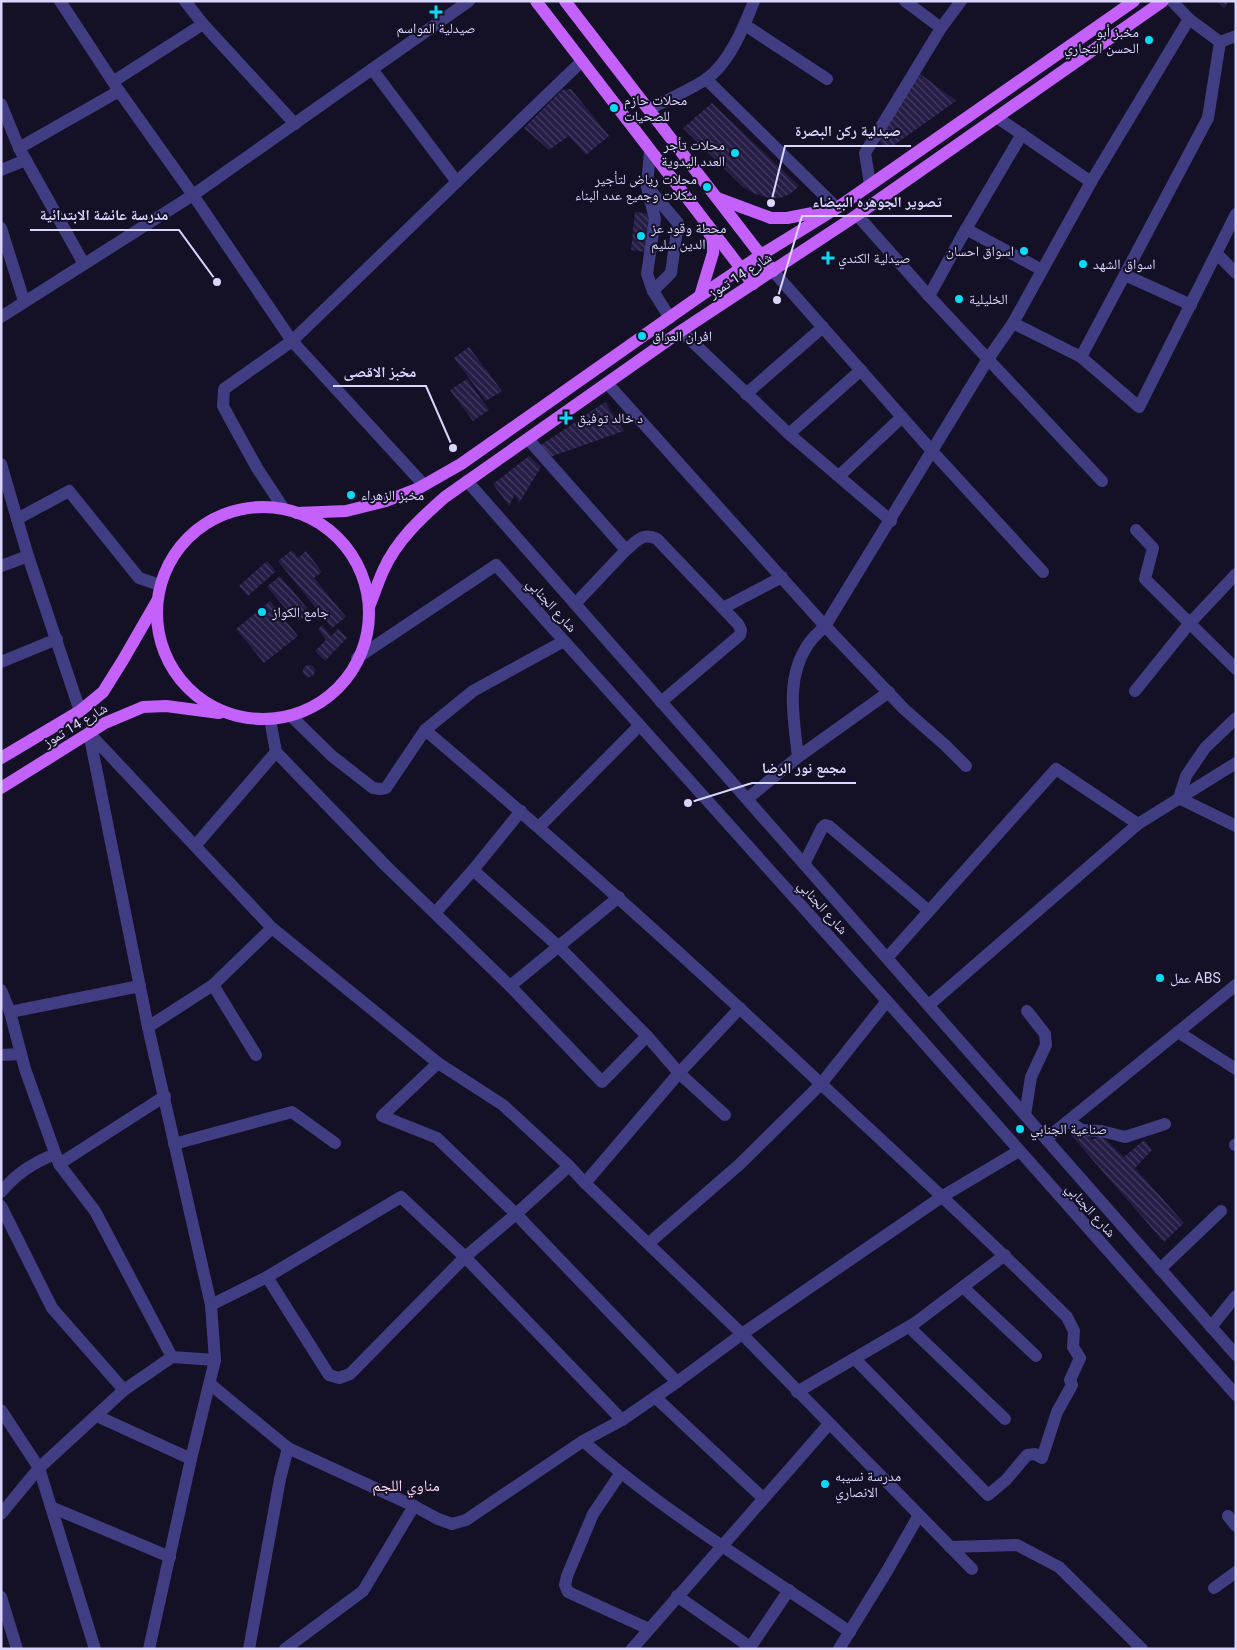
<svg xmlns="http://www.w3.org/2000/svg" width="1237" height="1650" viewBox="0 0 1237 1650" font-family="Roboto,'Noto Naskh Arabic',sans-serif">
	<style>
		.building { fill: url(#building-back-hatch) }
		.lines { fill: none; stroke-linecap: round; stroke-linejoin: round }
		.minor { stroke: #403d83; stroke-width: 12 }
		.major { stroke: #c361fa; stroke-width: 12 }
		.poi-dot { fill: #09dbf7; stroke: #141026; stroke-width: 2 }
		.labels { text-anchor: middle; stroke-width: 4; stroke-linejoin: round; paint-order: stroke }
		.poi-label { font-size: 14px; fill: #dbd6fe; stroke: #141026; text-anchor: start }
		.street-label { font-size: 14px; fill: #dbd6fe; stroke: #141026 }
		.quarter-label { font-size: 16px; fill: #fed8ef; stroke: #141026 }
		.leader { fill: none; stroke: #dbd6fe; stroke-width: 2 }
		.callout-dot { fill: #dbd6fe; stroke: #141026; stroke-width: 2 }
		.callout-label { font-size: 15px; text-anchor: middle; font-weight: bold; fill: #dbd6fe; stroke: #141026; stroke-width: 4; stroke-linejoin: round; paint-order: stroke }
	</style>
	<defs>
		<pattern id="building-back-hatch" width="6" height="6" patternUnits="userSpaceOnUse" patternTransform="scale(1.25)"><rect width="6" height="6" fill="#261d46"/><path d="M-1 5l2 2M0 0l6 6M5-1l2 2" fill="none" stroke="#453d62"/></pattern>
	</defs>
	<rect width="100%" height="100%" fill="#141026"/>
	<g class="building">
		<polygon points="1217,1 1229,1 1224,8"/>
		<polygon points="919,73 956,101 894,145 883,146 877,138"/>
		<polygon points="571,89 609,136 586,155 569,136 549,150 524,128 562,90"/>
		<polygon points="712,103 799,186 790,194 781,198 769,198 753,193 743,187 683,128"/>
		<polygon points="635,212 650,214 646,252 631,250"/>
		<polygon points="469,347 502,391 486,401 454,358"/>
		<polygon points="467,379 489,410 473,421 450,390"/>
		<polygon points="605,402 624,431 550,457 541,445"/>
		<polygon points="529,456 541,467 519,503 515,494 509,506 493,484"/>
		<polygon points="292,550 298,558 306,551 322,572 314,578 346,617 332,628 278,561"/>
		<polygon points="267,561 276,571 248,596 239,586"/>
		<polygon points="280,576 307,608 301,613 305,616 300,620 295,615 293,617 267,587"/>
		<polygon points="270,601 298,636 264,663 236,629"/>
		<polygon points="322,625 331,636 338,629 347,638 325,661 315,651 326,640 318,629"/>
		<circle cx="309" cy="671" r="6"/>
		<polygon points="1087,1134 1092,1140 1101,1135 1124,1157 1144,1140 1152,1150 1135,1168 1184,1223 1164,1242 1071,1135"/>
	</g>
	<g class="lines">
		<g class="minor">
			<polyline points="60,1 119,91 193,195 292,341 424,485"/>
			<polyline points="185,1 203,24 295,124"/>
			<polyline points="905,1 941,28"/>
			<polyline points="1189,19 1220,42 1236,36"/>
			<polyline points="745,25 827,79"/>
			<polyline points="372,69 457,182"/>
			<polyline points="706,79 837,208"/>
			<polyline points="114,81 203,24"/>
			<polyline points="1,104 19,148 84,264"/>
			<path d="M649,109c19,-9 38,-18 56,-29 24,-16 39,-53 49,-79"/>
			<polyline points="998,118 1091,182"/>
			<polyline points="19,148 119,91"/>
			<polyline points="650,150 647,187 655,219 647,274 653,291 670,318"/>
			<polyline points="1,170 26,160"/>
			<polyline points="870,184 865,153 941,28 961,1"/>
			<polyline points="649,189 678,223 671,273 653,291"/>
			<polyline points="857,215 929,296 1102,481"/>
			<polyline points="1,228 24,301"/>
			<polyline points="966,229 1022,134"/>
			<polyline points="1217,254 1236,273"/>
			<polyline points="773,271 932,451 1043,572"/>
			<polyline points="1125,275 1191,305"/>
			<polyline points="929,296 966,229 1042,270"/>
			<polyline points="1,317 193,195 469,1"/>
			<polyline points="1013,323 1081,357 1139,407 1236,214"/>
			<polyline points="681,331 789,434 891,521"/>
			<polyline points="1081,357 1208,118 1220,42"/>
			<polyline points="607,383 825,626 904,709 945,745 966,766"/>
			<polyline points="746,394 823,327"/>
			<polyline points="789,434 861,370"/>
			<polyline points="528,439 626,550 575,604"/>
			<polyline points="1,464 28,556 80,711"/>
			<polyline points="839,476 902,417"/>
			<polyline points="467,481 1236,1355"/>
			<polyline points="284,509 257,468 230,419 223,406 224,389 292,341 582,61"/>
			<polyline points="17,519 69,491 139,578 160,585"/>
			<polyline points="1136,530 1153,548 1145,579 1236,669"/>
			<path d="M626,550c11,-9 17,-18 31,-11l81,85 3,6 -1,5 -79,67"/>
			<polyline points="1,566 28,556"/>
			<polyline points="723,608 782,577"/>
			<polyline points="357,658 496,565 887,1001 1236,1395"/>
			<polyline points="1,662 57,639"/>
			<polyline points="1135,691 1189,624 1236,574"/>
			<polyline points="291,716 332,756 373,788 380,789 386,788 425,730 473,691 564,641"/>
			<polyline points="1236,718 1205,748 1186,776 1179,798 1236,826"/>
			<polyline points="270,719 276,752 386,866 510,986 602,1082 647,1036"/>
			<path d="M425,730c135,114 266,232 395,353 83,77 167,154 247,234l7,14 -1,16 7,11 -10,22 2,5 -15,27 -15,46 -7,-4 -8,1 -21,25 -18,15 -133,-136"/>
			<polyline points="89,733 272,928 438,1063 503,1105 569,1166 585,1183 742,1334 972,1569"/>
			<polyline points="89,733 148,1027 211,1305 215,1360 191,1459 149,1649"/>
			<path d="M798,757c-4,-37 -13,-77 9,-111 4,-7 12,-14 18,-20l163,-267 25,-36 78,-141 98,-163 -17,-18"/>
			<polyline points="747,799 798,757 889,692"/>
			<polyline points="539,827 639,726"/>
			<polyline points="195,846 276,752"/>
			<polyline points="804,864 822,828 825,825 829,826 929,911"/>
			<polyline points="473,870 558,946 647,1036 679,1073 725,1115"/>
			<polyline points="435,913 473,870 521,811"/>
			<polyline points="887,958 1056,769 1138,824"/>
			<polyline points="213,985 256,1055"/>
			<polyline points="510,986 619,897"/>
			<polyline points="1,990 10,1012 25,1069 59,1164 95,1211 172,1357"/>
			<polyline points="929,1005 1138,824 1236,763"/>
			<polyline points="10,1012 140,986"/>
			<polyline points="148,1027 213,985 272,928"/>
			<polyline points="1178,1032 1236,1069"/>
			<polyline points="1,1055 21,1054"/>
			<polyline points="438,1063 382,1116 437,1138 516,1214 677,1382"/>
			<polyline points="1025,1115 1031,1077 1046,1045 1045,1034 1027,1011"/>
			<polyline points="1068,1121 1082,1130 1101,1131 1125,1137 1165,1124"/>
			<polyline points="1046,1139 1236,985"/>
			<polyline points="174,1144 292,1112 335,1143"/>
			<polyline points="1235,1145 1236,1144"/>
			<polyline points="59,1164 165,1096"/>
			<polyline points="585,1183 679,1073 740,1008"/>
			<path d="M1,1192c16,-19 32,-29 54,-38"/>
			<polyline points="1,1206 52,1308 124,1390"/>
			<polyline points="649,1243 740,1164 821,1084 887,1001"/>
			<polyline points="1160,1269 1221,1211"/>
			<polyline points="267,1277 329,1375 339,1378 350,1374 465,1257 516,1214 569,1166"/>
			<polyline points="963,1287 1036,1356"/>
			<polyline points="211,1305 267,1277 401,1197 465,1257 622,1420"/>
			<polyline points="909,1327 1005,1419"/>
			<polyline points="1211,1327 1236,1296"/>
			<polyline points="210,1384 288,1448 414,1506 438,1519 452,1524 466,1520 583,1441 622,1420 677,1382 742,1334 943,1196 1019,1151"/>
			<polyline points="797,1392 915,1323 1005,1255"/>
			<polyline points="655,1397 763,1498"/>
			<polyline points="1,1410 39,1468 95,1649"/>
			<polyline points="97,1416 191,1459"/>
			<path d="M583,1441c82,72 177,129 267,191"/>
			<polyline points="620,1474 593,1514 567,1576 565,1585 568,1592 649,1629"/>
			<polyline points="51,1507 170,1557"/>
			<polyline points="1,1514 39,1468 124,1390 172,1357 215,1360"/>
			<polyline points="1228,1516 1236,1526"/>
			<polyline points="950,1547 1017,1545 1059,1567 1142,1649"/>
			<polyline points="1214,1588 1236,1572"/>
			<polyline points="677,1596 750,1647"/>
			<polyline points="1,1597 17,1649"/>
			<polyline points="249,1649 280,1479 288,1448"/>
			<polyline points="285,1649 363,1591 414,1506"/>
			<polyline points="632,1649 829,1424"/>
			<polyline points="749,1649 789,1590"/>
			<polyline points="839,1649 887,1571 919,1515"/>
		</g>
		<g class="major">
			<polyline points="536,1 753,284"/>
			<polyline points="565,1 773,271"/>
			<polyline points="717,198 771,218 787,218 828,210"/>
			<polyline points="700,296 713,253 713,242 708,231"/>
			<circle cx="263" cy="613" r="106"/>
			<polyline points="297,513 346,511 386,501 419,488 461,464 700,296 761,255 837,208 1134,1"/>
			<path d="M369,607c5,-12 9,-25 14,-36 13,-30 38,-53 62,-74l236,-166 176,-116 306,-214"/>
			<polyline points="1,758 80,711 103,692 123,660 157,601"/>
			<polyline points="1,788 105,723 143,707 166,706 219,713"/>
		</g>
	</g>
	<g class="poi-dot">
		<path d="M433.5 4.5h5v5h5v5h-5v5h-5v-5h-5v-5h5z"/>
		<circle cx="1149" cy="40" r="5"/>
		<circle cx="614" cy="108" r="5"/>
		<circle cx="735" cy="153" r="5"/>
		<circle cx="707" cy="187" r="5"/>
		<circle cx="641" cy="236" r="5"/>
		<circle cx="1024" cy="251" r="5"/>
		<path d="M825.5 250.5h5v5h5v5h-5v5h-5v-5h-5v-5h5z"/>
		<circle cx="1083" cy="264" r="5"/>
		<circle cx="959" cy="299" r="5"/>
		<circle cx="642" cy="336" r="5"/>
		<path d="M563.5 410.5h5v5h5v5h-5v5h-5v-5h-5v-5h5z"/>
		<circle cx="351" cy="495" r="5"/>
		<circle cx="262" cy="612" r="5"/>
		<circle cx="1160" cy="978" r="5"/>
		<circle cx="1020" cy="1129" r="5"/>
		<circle cx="825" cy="1484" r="5"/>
	</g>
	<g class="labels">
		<g class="poi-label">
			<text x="436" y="33" text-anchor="middle">صيدلية المواسم</text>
			<text x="1139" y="37" text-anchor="end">مخبز أبو<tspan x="1139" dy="16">الحسن التجاري</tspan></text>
			<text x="624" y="105">محلات حازم<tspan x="624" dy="16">للصحيات</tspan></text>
			<text x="725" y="150" text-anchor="end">محلات تأجر<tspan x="725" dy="16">العدد اليدوية</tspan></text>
			<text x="697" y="184" text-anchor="end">محلات رياض لتأجير<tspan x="697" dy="16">سكلات وجميع عدد البناء</tspan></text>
			<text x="651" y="233">محطة وقود عز<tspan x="651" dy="16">الدين سليم</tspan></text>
			<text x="1014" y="256" text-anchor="end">اسواق احسان</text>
			<text x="838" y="263">صيدلية الكندي</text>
			<text x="1093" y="269">اسواق الشهد</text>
			<text x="969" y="304">الخليلية</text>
			<text x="652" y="341">افران العراق</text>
			<text x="577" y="423">د خالد توفيق</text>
			<text x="361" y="500">مخبز الزهراء</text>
			<text x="272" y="617">جامع الكواز</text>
			<text x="1170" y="983">عمل ABS</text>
			<text x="1030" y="1134">صناعية الجنابي</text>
			<text x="835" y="1481">مدرسة نسيبه<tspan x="835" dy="16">الانصاري</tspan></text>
		</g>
		<g class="street-label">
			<text transform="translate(740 275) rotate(-33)" y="5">شارع 14 تموز</text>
			<text transform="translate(552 605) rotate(48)" y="5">شارع الجنابي</text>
			<text transform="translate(75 725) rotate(-31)" y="5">شارع 14 تموز</text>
			<text transform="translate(823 907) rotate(48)" y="5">شارع الجنابي</text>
			<text transform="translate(1091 1210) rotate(48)" y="5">شارع الجنابي</text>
		</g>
		<g class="quarter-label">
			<text x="406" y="1491">مناوي اللجم</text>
		</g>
	</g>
	<path class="leader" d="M771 203L785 146H911M777 300L802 216H952M217 282L179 230H30M453 448L426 386H333M688 803L752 783H856"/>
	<g class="callout-dot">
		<circle cx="771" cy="203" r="5"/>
		<circle cx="777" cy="300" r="5"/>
		<circle cx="217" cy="282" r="5"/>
		<circle cx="453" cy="448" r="5"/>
		<circle cx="688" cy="803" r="5"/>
	</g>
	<g class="callout-label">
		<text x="848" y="136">صيدلية ركن البصرة</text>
		<text x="877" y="207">تصوير الجوهره البيضاء</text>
		<text x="104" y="220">مدرسة عائشة الابتدائية</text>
		<text x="380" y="377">مخبز الاقصى</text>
		<text x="804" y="773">مجمع نور الرضا</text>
	</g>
	<rect width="1237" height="1650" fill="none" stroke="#dbd6fe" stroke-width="5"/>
</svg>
